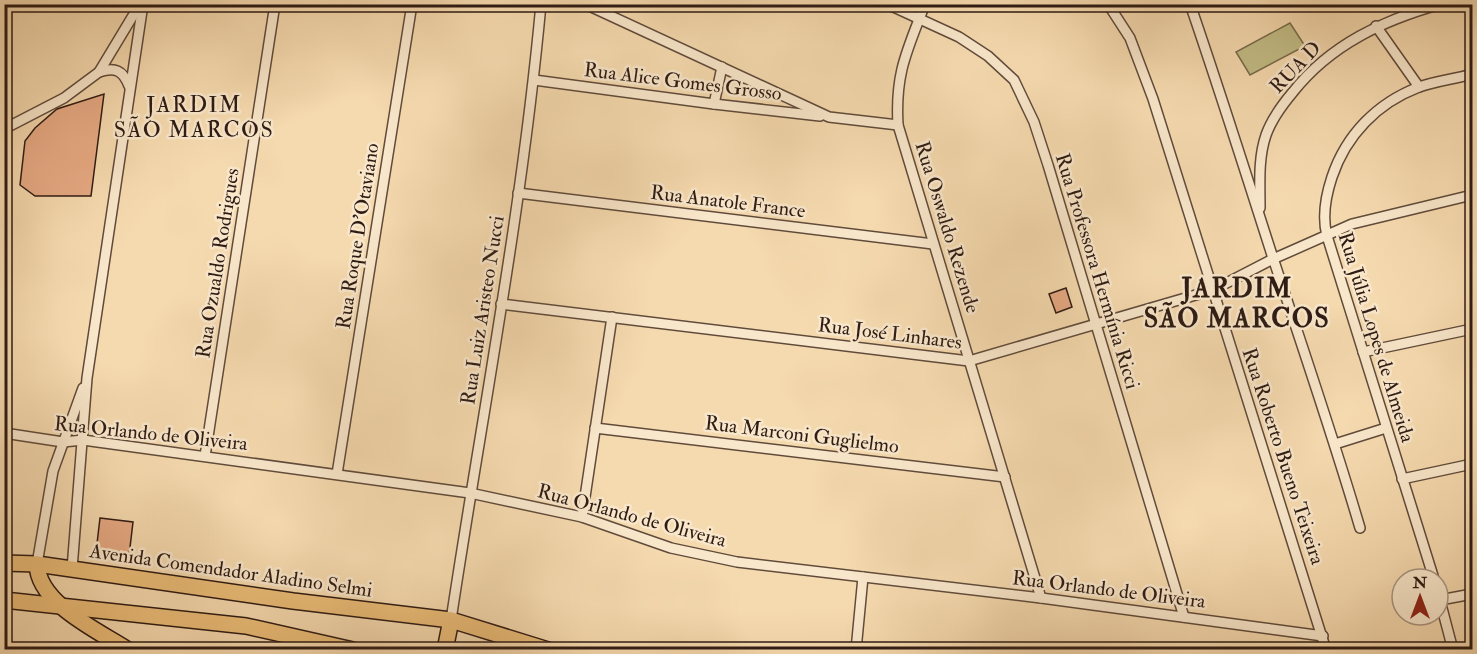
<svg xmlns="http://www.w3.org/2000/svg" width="1477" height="654" viewBox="0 0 1477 654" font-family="'IM FELL Double Pica',serif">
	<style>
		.green { fill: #c3bd86; stroke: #786c4d; stroke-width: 1.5 }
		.building { fill: #e7aa84; stroke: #2e1b14; stroke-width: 1.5 }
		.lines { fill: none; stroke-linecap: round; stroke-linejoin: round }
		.street-casing { stroke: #604b3b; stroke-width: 12 }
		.primary-casing { stroke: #2e1b14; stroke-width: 18 }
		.street { stroke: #f9e7cb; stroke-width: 9 }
		.primary { stroke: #ebbd78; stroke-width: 15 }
		.labels { text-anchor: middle; stroke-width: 5; stroke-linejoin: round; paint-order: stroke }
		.street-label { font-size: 20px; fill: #2e1b14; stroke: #f9e7cb }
		.quarter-label { font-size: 22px; letter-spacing: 1.5px; fill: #2e1b14; stroke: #f9e7cb }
		.district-label { font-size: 26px; font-weight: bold; letter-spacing: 1.5px; fill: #2e1b14; stroke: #f9e7cb }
	</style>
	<rect width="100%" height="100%" fill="#f6daaf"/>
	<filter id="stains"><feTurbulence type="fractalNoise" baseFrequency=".00333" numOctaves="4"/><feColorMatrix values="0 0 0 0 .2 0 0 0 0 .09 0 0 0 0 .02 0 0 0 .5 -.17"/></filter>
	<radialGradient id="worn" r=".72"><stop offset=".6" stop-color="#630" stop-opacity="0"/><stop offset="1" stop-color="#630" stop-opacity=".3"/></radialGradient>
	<polygon class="green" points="1290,23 1305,46 1250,75 1236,52"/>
	<g class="building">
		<polygon points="104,94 91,196 35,196 20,185 25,141 35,128 57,109"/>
		<polygon points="1066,288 1072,307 1056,313 1049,294"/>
		<polygon points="100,518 133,522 129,556 96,552"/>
	</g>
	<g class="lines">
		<g class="street-casing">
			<g id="street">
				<polyline points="585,4 829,117 898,125"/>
				<polyline points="887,4 959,37 988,56 1014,80 1034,122 1048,165 1184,617"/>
				<path d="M925,4c-18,47 -30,69 -27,121l143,473"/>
				<polyline points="1108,4 1130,38 1153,99 1326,650"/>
				<path d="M1190,4c29,84 55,167 82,251 30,91 61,181 88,273"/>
				<polyline points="1376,26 1419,87"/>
				<path d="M99,72c16,-5 24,-2 30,14"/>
				<polyline points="534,80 714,104 820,116"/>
				<polyline points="714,104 722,67"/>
				<polyline points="4,129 64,98 99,72 140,4"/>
				<polyline points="518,193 933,244"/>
				<path d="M1260,208c0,-24 -2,-50 6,-73 6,-17 16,-30 27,-43 38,-48 91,-72 148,-88"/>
				<polyline points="501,304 969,361 1213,290 1273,259 1352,224 1472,195"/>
				<polyline points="1363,352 1472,329"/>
				<polyline points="595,428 1005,477"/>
				<polyline points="4,433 63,442 83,440 470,493 582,517 671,548 737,562 1041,598 1323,636"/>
				<polyline points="1335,444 1386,428"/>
				<polyline points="205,456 275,4"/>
				<polyline points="337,474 412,4"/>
				<polyline points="1402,479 1472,464"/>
				<polyline points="582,517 612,317"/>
				<polyline points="37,564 53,471 83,388"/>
				<polyline points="72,569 87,378 143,4"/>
				<path d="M1434,579l-107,-343c-5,-19 -1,-41 5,-59 14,-42 45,-74 87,-90 17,-6 36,-8 53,-13"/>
				<polyline points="1438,593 1453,650"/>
				<polyline points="1440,600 1472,594"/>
				<path d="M451,620c31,-205 71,-409 90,-616"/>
				<polyline points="856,650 863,577"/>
			</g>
		</g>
		<g class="primary-casing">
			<g id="primary">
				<polyline points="4,563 37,564 293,601 451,620 548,650"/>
				<path d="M37,564c1,40 62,67 91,86"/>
				<polyline points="4,600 246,626 353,650"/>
				<polyline points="442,650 446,645 451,620"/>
			</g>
		</g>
		<use href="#street" class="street"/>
		<use href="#primary" class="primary"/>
	</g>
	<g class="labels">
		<g class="street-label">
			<text transform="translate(1295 67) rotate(-46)" y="7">RUA D</text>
			<text transform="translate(683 81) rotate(7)" y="7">Rua Alice Gomes Grosso</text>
			<text transform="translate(728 201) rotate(7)" y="7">Rua Anatole France</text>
			<text transform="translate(948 227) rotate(73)" y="7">Rua Oswaldo Rezende</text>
			<text transform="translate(357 236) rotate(-81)" y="7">Rua Roque D'Otaviano</text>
			<text transform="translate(217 263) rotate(-81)" y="7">Rua Ozualdo Rodrigues</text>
			<text transform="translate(1098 271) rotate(73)" y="7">Rua Professora Hermínia Ricci</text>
			<text transform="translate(482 310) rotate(-81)" y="7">Rua Luiz Aristeo Nucci</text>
			<text transform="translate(890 333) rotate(7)" y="7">Rua José Linhares</text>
			<text transform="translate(1377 337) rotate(73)" y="7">Rua Júlia Lopes de Almeida</text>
			<text transform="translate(151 433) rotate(6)" y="7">Rua Orlando de Oliveira</text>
			<text transform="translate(802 434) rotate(7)" y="7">Rua Marconi Guglielmo</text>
			<text transform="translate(1284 456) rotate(72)" y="7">Rua Roberto Bueno Teixeira</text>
			<text transform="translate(632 515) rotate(15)" y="7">Rua Orlando de Oliveira</text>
			<text transform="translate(231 570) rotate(8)" y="7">Avenida Comendador Aladino Selmi</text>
			<text transform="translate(1109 589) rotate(7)" y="7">Rua Orlando de Oliveira</text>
		</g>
		<g class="quarter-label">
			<text x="194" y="112">JARDIM<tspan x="194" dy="25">SÃO MARCOS</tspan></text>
		</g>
		<g class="district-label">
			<text x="1237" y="297">JARDIM<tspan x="1237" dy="30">SÃO MARCOS</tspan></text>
		</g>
	</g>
	<rect width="1477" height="654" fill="none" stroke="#f6daaf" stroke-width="24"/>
	<rect x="6" y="6" width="1465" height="642" fill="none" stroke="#2e1b14" stroke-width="3"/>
	<rect x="12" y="12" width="1453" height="630" fill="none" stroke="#2e1b14" stroke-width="1.5"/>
	<g transform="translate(1420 597)"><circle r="28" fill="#f9e7cb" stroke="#a89582" stroke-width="1.5"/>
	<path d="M0-4.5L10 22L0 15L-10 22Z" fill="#8f2418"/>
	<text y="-9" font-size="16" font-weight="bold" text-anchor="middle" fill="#2e1b14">N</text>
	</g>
	<rect width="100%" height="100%" filter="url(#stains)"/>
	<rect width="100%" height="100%" fill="url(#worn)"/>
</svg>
